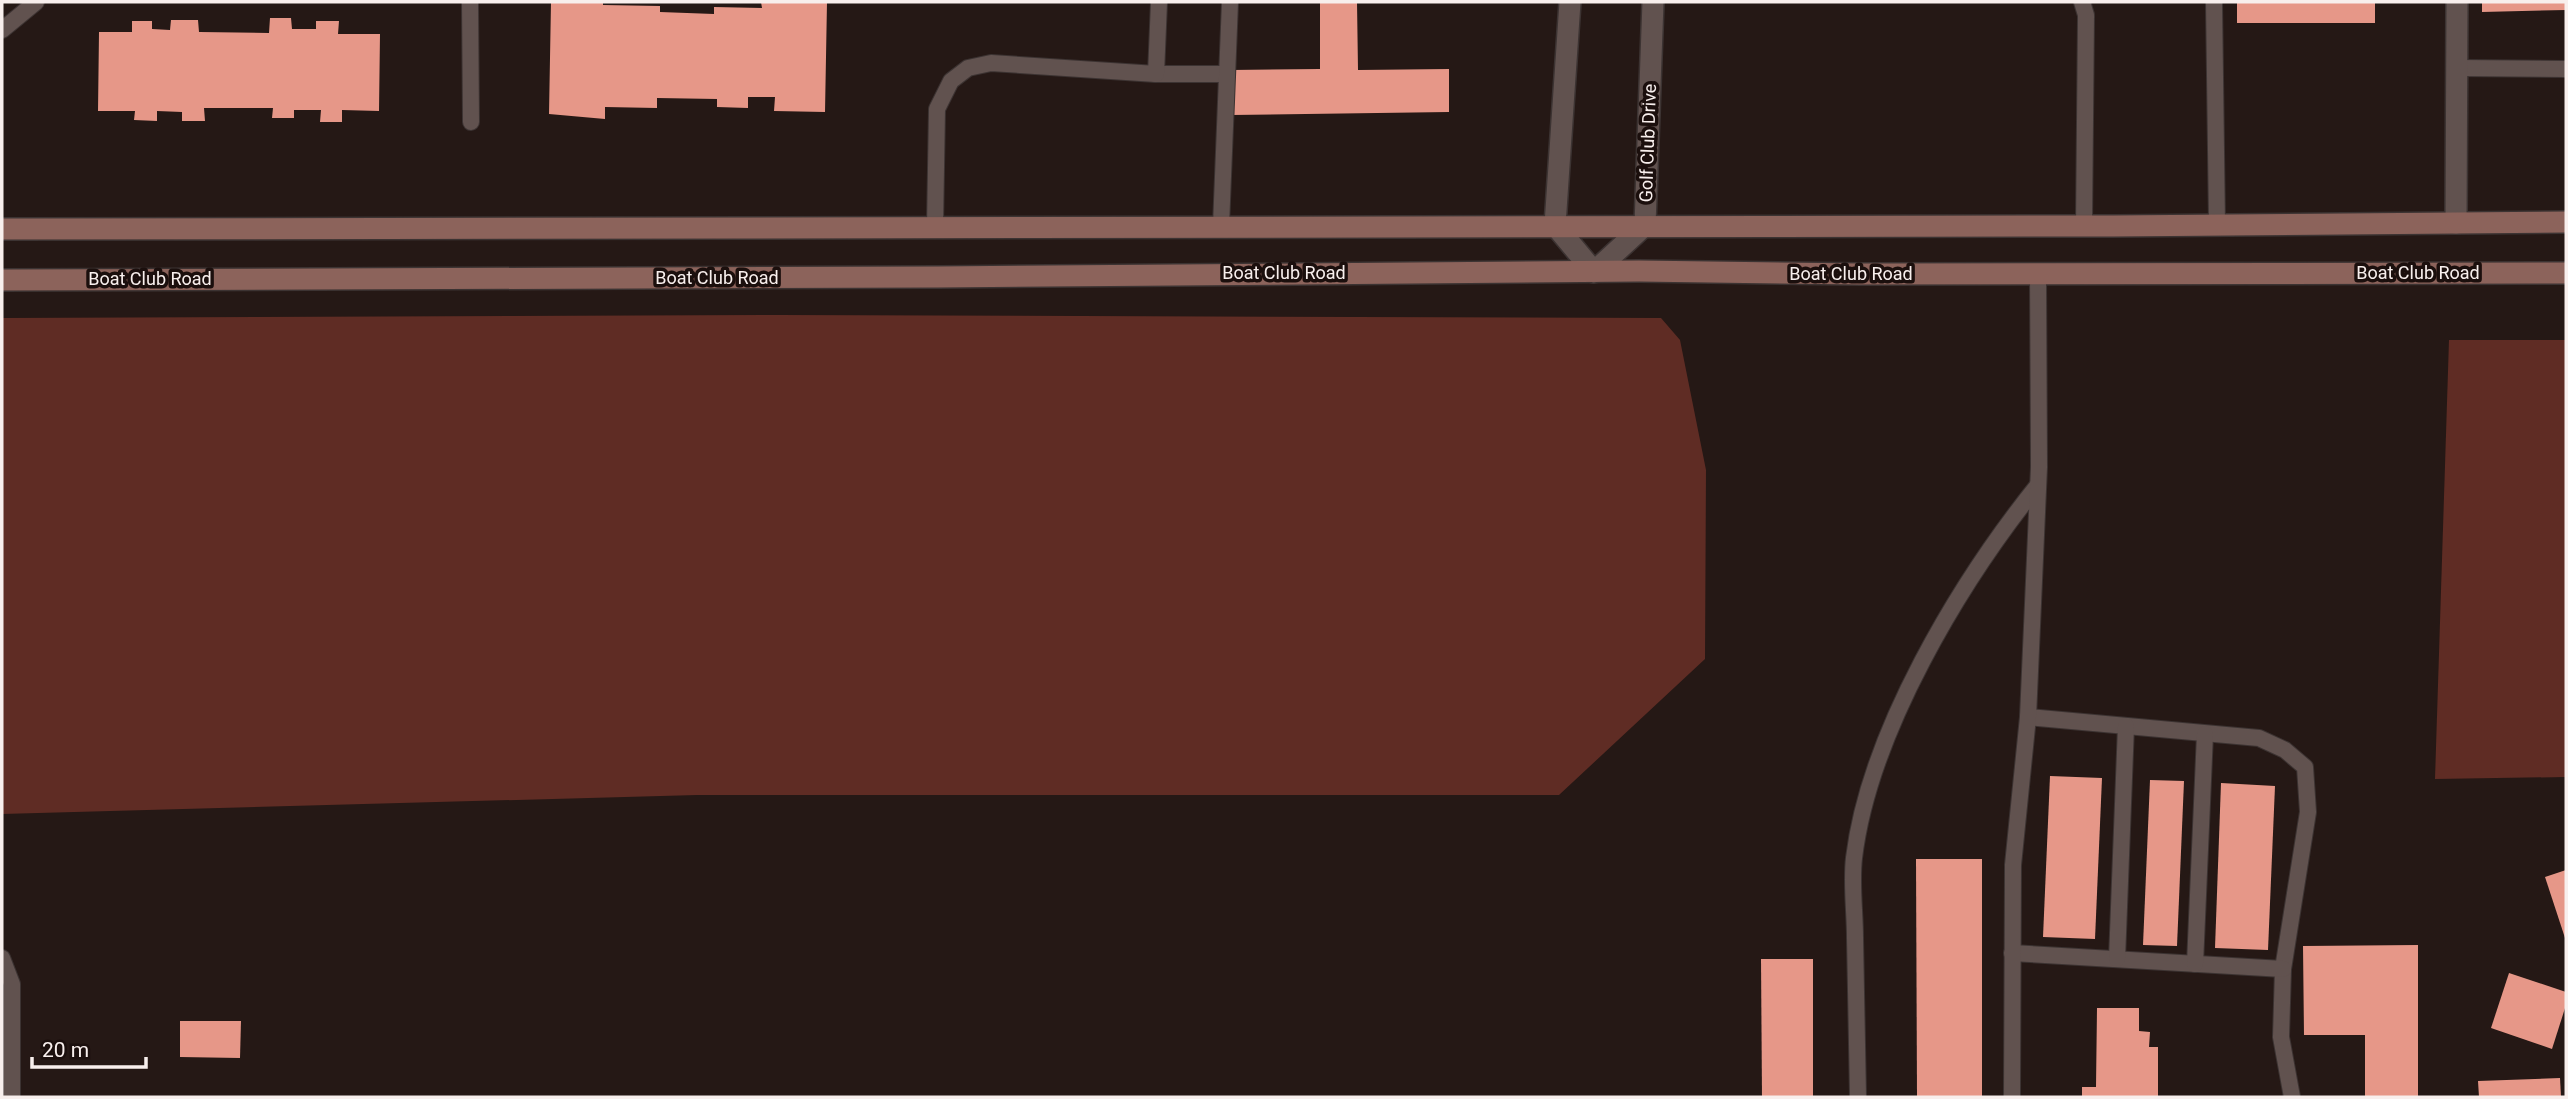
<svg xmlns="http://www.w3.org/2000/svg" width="2568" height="1099" viewBox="0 0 2568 1099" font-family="Roboto,sans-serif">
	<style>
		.green { fill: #5f2c24 }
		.building { fill: #e69788 }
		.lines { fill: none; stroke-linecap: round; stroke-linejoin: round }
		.service-casing { stroke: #3c3332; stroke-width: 18 }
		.minor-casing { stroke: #3c3332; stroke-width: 24 }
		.tertiary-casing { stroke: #3c3332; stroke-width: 24 }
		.secondary-casing { stroke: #3c3332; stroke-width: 24 }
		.service { stroke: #61524f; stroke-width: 16 }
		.minor { stroke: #61524f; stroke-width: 21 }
		.tertiary { stroke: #61524f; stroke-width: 21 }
		.secondary { stroke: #8c635b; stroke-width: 21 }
		.labels { text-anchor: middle; stroke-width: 7; stroke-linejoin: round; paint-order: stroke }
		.street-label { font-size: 18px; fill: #f8efed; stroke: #1b0f0d }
	</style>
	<rect width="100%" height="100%" fill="#251815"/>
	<g class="green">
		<polygon points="777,315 1661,318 1680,340 1706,470 1705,659 1559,795 697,795 2,814 2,318"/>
		<polygon points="2449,340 2566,340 2566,777 2435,779"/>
	</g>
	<g class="building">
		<polygon points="551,2 603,2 603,5 660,6 660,12 714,14 714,7 762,8 761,2 827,2 825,112 774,111 775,97 748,97 748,108 717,107 717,99 657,98 657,108 605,107 605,119 549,114"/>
		<polygon points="1320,2 1357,2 1358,70 1449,69 1449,112 1231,115 1231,70 1320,69"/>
		<rect x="2237" y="2" width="138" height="21"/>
		<polygon points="2482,2 2566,2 2566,10 2482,12"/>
		<polygon points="270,18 291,18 292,29 316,29 316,21 339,21 338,34 380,34 379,111 342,110 342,122 320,122 321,110 294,110 294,118 272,118 273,108 204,108 205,121 182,121 182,112 157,111 157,121 134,120 135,111 98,111 99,32 132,32 132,21 152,21 152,29 170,30 171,20 198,20 199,32 269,33"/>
		<polygon points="2050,776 2102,778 2095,939 2043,937"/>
		<polygon points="2150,780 2184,781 2177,946 2143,945"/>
		<polygon points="2221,783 2275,786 2268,950 2215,948"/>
		<polygon points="1916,859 1982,859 1982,1097 1917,1097"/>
		<polygon points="2566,870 2566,941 2545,877"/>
		<polygon points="2418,945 2418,1097 2365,1097 2365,1035 2304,1035 2303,946"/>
		<polygon points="1761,959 1813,959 1813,1097 1762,1097"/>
		<polygon points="2509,973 2566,992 2566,1005 2552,1049 2491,1028"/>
		<polygon points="2097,1008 2139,1008 2139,1031 2150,1032 2149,1047 2158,1047 2158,1097 2082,1097 2082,1087 2096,1087"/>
		<polygon points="180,1021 241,1021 240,1058 180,1057"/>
		<polygon points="2560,1078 2561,1097 2479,1097 2478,1081"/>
	</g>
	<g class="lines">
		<g class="service-casing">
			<g id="service">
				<polyline points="470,2 471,122"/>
				<polyline points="2082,2 2086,15 2084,226"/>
				<polyline points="2214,2 2217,225"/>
				<polyline points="2,30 36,2"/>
				<polyline points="2457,68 2566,69"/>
				<polyline points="1156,74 1227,74"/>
				<polyline points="935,226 937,109 951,81 968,68 991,63 1156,74 1159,2"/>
				<polyline points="1221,226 1230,2"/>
				<polyline points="2028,717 2259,738 2285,750 2305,767 2308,812 2283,969 2281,1037 2292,1097"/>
				<polyline points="2012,953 2283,969"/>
				<polyline points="2,958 12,984 12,1097"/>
				<polyline points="2117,959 2126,726"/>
				<polyline points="2195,964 2205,734"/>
				<path d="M1858,1097c-1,-53 -2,-106 -3,-159 0,-26 -4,-54 -1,-80 15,-125 106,-276 184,-373"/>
				<polyline points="2012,1097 2013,865 2028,717 2039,467 2038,274"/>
			</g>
		</g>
		<g class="minor-casing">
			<polyline id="minor" points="2456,223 2457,2"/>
		</g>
		<g class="tertiary-casing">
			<polyline id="tertiary" points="1570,2 1555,225 1594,272 1645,225 1653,2"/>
		</g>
		<g class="secondary-casing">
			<g id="secondary">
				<polyline points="2,229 2114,226 2566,222"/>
				<polyline points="2,280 938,277 1639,271 1861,274 2566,273"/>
			</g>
		</g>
		<use href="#service" class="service"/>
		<use href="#minor" class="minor"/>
		<use href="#tertiary" class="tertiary"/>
		<use href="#secondary" class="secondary"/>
	</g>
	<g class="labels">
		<g class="street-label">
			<text transform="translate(1648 143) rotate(-88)" y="6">Golf Club Drive</text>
			<text x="1284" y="279">Boat Club Road</text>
			<text x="2418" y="279">Boat Club Road</text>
			<text x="1851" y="280">Boat Club Road</text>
			<text x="717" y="284">Boat Club Road</text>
			<text x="150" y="285">Boat Club Road</text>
		</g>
	</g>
	<rect width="2568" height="1099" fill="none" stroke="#f8efed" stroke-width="7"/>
	<path d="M32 1057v10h114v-10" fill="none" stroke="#f8efed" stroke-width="3.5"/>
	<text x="42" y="1057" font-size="21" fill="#f8efed" stroke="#1b0f0d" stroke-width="5" paint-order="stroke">20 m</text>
</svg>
